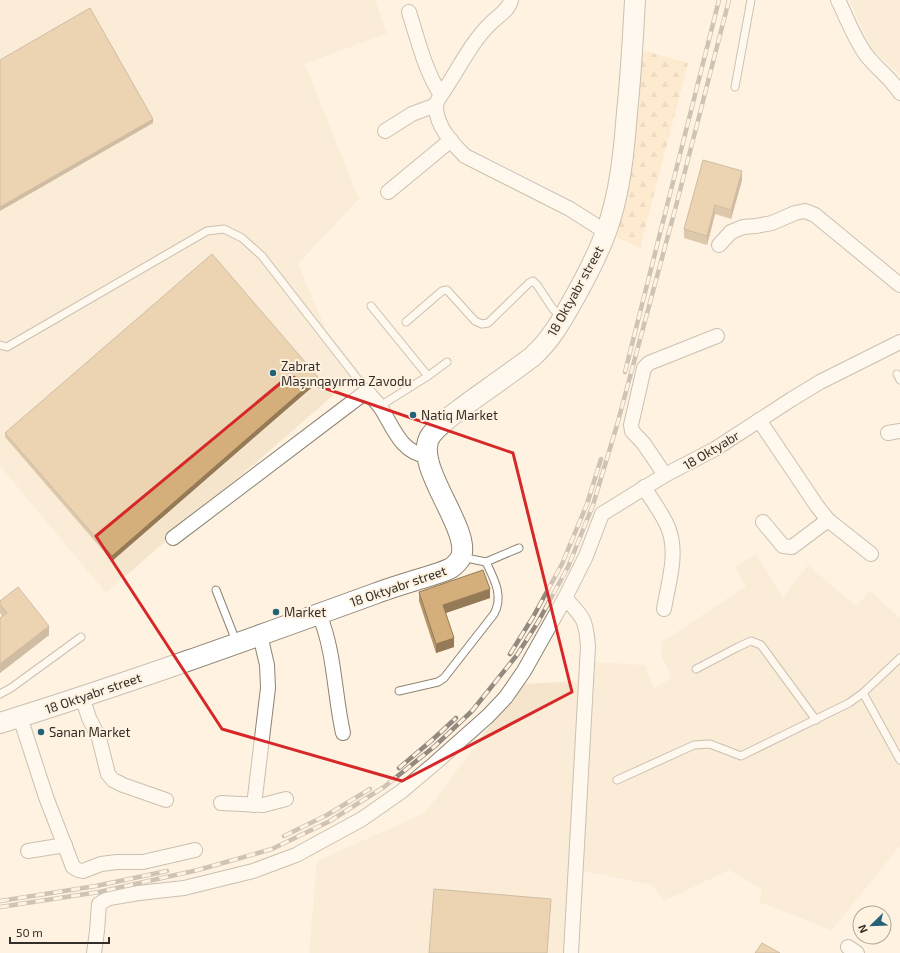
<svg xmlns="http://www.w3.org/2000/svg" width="900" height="953" viewBox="0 0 900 953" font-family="'Exo 2',sans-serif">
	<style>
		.built { fill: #f6e5cd }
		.forest { fill: url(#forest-firs) }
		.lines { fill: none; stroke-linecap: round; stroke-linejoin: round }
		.lane-casing { stroke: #8e8373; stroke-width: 9 }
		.street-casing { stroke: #8e8373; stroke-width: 16 }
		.secondary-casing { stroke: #8e8373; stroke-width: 22 }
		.lane { stroke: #fff; stroke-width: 7 }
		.street { stroke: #fff; stroke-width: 14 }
		.secondary { stroke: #fff; stroke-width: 20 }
		.rail-casing { stroke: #928a7e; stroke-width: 4.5 }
		.rail { stroke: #fff2e1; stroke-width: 3; stroke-dasharray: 9; stroke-linecap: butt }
		.wall { fill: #b6966a }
		.shaded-wall { fill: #947a56 }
		.building { fill: #d4af7b; stroke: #947a56 }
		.marked { fill: none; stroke: #d62828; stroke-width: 3; stroke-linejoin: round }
		.poi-dot { fill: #246278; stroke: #fff2e1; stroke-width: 1.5 }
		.labels { text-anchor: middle; stroke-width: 4; stroke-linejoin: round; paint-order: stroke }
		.street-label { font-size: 13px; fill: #332f28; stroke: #fff2e1 }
		.poi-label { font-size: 13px; fill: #332f28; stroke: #fff2e1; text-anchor: start }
	</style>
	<defs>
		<pattern id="forest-firs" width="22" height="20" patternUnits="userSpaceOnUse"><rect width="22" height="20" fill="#fadfb8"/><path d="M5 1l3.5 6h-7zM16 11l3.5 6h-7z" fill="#d7c09e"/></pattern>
	</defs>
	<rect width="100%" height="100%" fill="#fff2e1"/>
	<g class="built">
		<polygon points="0,0 375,0 387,33 305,64 359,199 298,264 327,332 360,372 106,593 0,466"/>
		<polygon points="849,0 900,0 900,75 872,50"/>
		<polygon points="756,554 783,597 808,565 856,606 870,591 900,618 900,846 832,930 759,902 762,889 729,870 664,901 652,885 583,871 594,662 645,665 654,688 672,678 661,656 662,642 746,586 735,567"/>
		<polygon points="583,681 564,953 309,953 317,861 425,813 521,684"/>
	</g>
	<polygon class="forest" points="641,50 688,63 640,248 617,237 634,144"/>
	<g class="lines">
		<g class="lane-casing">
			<g id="lane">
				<polyline points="735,87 751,0"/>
				<polyline points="371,306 428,376"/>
				<polyline points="406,322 442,291 447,290 475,321 482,324 488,323 529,283 533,281 537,285 553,309 561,317"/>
				<polyline points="0,345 7,347 207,231 224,229 242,238 262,256 367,391"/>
				<polyline points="897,374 900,380"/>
				<polyline points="380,406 428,376 447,362"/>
				<polyline points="486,562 519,548"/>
				<polyline points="216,590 236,641"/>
				<polyline points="696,669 738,647 751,641 761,645 816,720"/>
				<path d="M399,691l39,-9 6,-4 50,-64c10,-18 0,-35 -8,-52l-25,-5"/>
				<polyline points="863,693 900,760"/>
				<polyline points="0,694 11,688 81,637"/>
				<polyline points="617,780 694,745 710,744 741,756 849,703 863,693 900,658"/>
			</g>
		</g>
		<g class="street-casing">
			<g id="street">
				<path d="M511,0c-2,10 -13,16 -20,23 -21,20 -33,48 -50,72 -2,3 -5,7 -5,11 0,20 16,37 29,50l105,53 36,23"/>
				<path d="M838,0c9,18 16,39 29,56 10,13 24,22 33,37"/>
				<path d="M409,12c9,28 16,59 32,83"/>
				<polyline points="385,131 412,114 436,105"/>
				<polyline points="388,192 451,140"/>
				<polyline points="719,245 731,232 743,227 756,226 772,223 795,213 805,211 815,215 900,285"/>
				<polyline points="759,420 817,506 828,520 871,554"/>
				<polyline points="888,433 900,431"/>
				<polyline points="665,475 644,444 632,431 631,425 644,368 649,363 717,336"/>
				<path d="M644,487c8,14 20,28 25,43 9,25 -1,54 -5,79"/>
				<polyline points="763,522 783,546 792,547 828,520"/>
				<path d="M173,538l194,-147c4,6 10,11 14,17 12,19 20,45 46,48"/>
				<path d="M565,598c18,19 21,21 23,48l-17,307"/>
				<path d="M319,614c16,38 15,79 24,119"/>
				<polyline points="82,697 89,718 99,738 108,774 113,780 123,785 166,800"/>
				<polyline points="20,717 46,797 73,867 78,870 83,871 101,864 117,862 143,862 195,850"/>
				<polyline points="221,803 263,805 286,799"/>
				<polyline points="254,805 268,688 267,665 260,635"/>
				<polyline points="28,851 65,845"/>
				<polyline points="848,947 857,953"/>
				<polyline points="94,953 97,931 99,904 109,898 139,893 184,888 253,871 296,855 362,819 402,791 434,764 488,716 506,697 524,671 565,598 586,556 602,514 665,475 715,449 792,399 820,382 900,342"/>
			</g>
		</g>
		<g class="secondary-casing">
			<path id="secondary" d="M0,723c126,-39 250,-84 374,-129 13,-5 26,-9 39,-13 12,-4 25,-7 36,-12 5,-2 8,-6 11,-10 15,-27 -50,-95 -29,-124 11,-14 26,-23 40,-34 21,-15 41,-29 61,-44 20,-18 31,-39 44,-62 11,-20 22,-41 30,-63 14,-38 18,-80 21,-120 4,-37 6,-74 8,-112"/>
		</g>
		<use href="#lane" class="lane"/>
		<use href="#street" class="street"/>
		<use href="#secondary" class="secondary"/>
		<g class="rail-casing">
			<g id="rail">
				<polyline points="625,372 719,0"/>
				<polyline points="510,654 533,617 562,564 587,504 601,459"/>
				<polyline points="399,768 431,741 456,718"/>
				<polyline points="284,836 327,815 370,789"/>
				<polyline points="0,901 96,886 167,871"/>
				<polyline points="0,907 99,892 198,870 272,849 330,821 384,787 435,746 472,711 517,655 538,622 568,567 593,505 617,425 676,206 729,0"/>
			</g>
		</g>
		<use href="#rail" class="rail"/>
	</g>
	<g class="wall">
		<polygon points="742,180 731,219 715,214 707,245 684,238 684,229"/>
		<polygon points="318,382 112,561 5,437 5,433"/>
		<polygon points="419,592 490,598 445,613 454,647 436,653 419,601"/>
		<polygon points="0,601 49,635 0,673 0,618 2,616 0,613"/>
	</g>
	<g class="shaded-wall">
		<polygon points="153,119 153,123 0,211 0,207"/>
		<polygon points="742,171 742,180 731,219 731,210"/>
		<polygon points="715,205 715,214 707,245 707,236"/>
		<polygon points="318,377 318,382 112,561 112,556"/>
		<polygon points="490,589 490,598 443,614 443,605"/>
		<polygon points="49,626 49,635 0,673 0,664"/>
		<polygon points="454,638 454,647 436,653 436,644"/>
	</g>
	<g class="building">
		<polygon points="90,8 153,119 0,207 0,60"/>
		<polygon points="703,160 742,171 731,210 715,205 707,236 684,229"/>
		<polygon points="212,254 318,377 112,556 5,433"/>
		<polygon points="483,570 490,589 443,605 454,638 436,644 419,592"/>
		<polygon points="18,587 49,626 0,664 0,618 7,613 0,604 0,601"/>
		<polygon points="434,889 551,899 547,953 429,953"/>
		<polygon points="762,943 780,953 755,953"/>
	</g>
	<path d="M0 0H900V953H0ZM289,376l224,77 59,239 -170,89 -180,-52 -126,-193z" fill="#fff2e1" fill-opacity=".55" fill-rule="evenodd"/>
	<path class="marked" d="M289,376l224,77 59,239 -170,89 -180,-52 -126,-193z"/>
	<g class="poi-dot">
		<circle cx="273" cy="373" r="4"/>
		<circle cx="413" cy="415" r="4"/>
		<circle cx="276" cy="612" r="4"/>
		<circle cx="41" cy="732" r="4"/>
	</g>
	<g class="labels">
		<g class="street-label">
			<text transform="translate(575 291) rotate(-61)" y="5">18 Oktyabr street</text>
			<text transform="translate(711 450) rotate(-31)" y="5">18 Oktyabr</text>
			<text transform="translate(398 586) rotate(-19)" y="5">18 Oktyabr street</text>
			<text transform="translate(93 693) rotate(-19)" y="5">18 Oktyabr street</text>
		</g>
		<g class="poi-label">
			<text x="281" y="371">Zabrat<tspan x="281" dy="15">Maşınqayırma Zavodu</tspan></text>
			<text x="421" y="420">Natiq Market</text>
			<text x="284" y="617">Market</text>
			<text x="49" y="737">Sənan Market</text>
		</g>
	</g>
	<g transform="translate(872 925) rotate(247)"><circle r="19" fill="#fff2e1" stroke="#ada497"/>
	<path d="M0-3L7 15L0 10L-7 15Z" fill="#246278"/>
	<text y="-6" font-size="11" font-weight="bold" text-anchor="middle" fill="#332f28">N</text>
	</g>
	<path d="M10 937v6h99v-6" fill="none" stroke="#332f28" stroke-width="2"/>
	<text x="16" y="937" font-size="12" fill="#332f28" stroke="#fff2e1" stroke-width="3" paint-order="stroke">50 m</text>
</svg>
